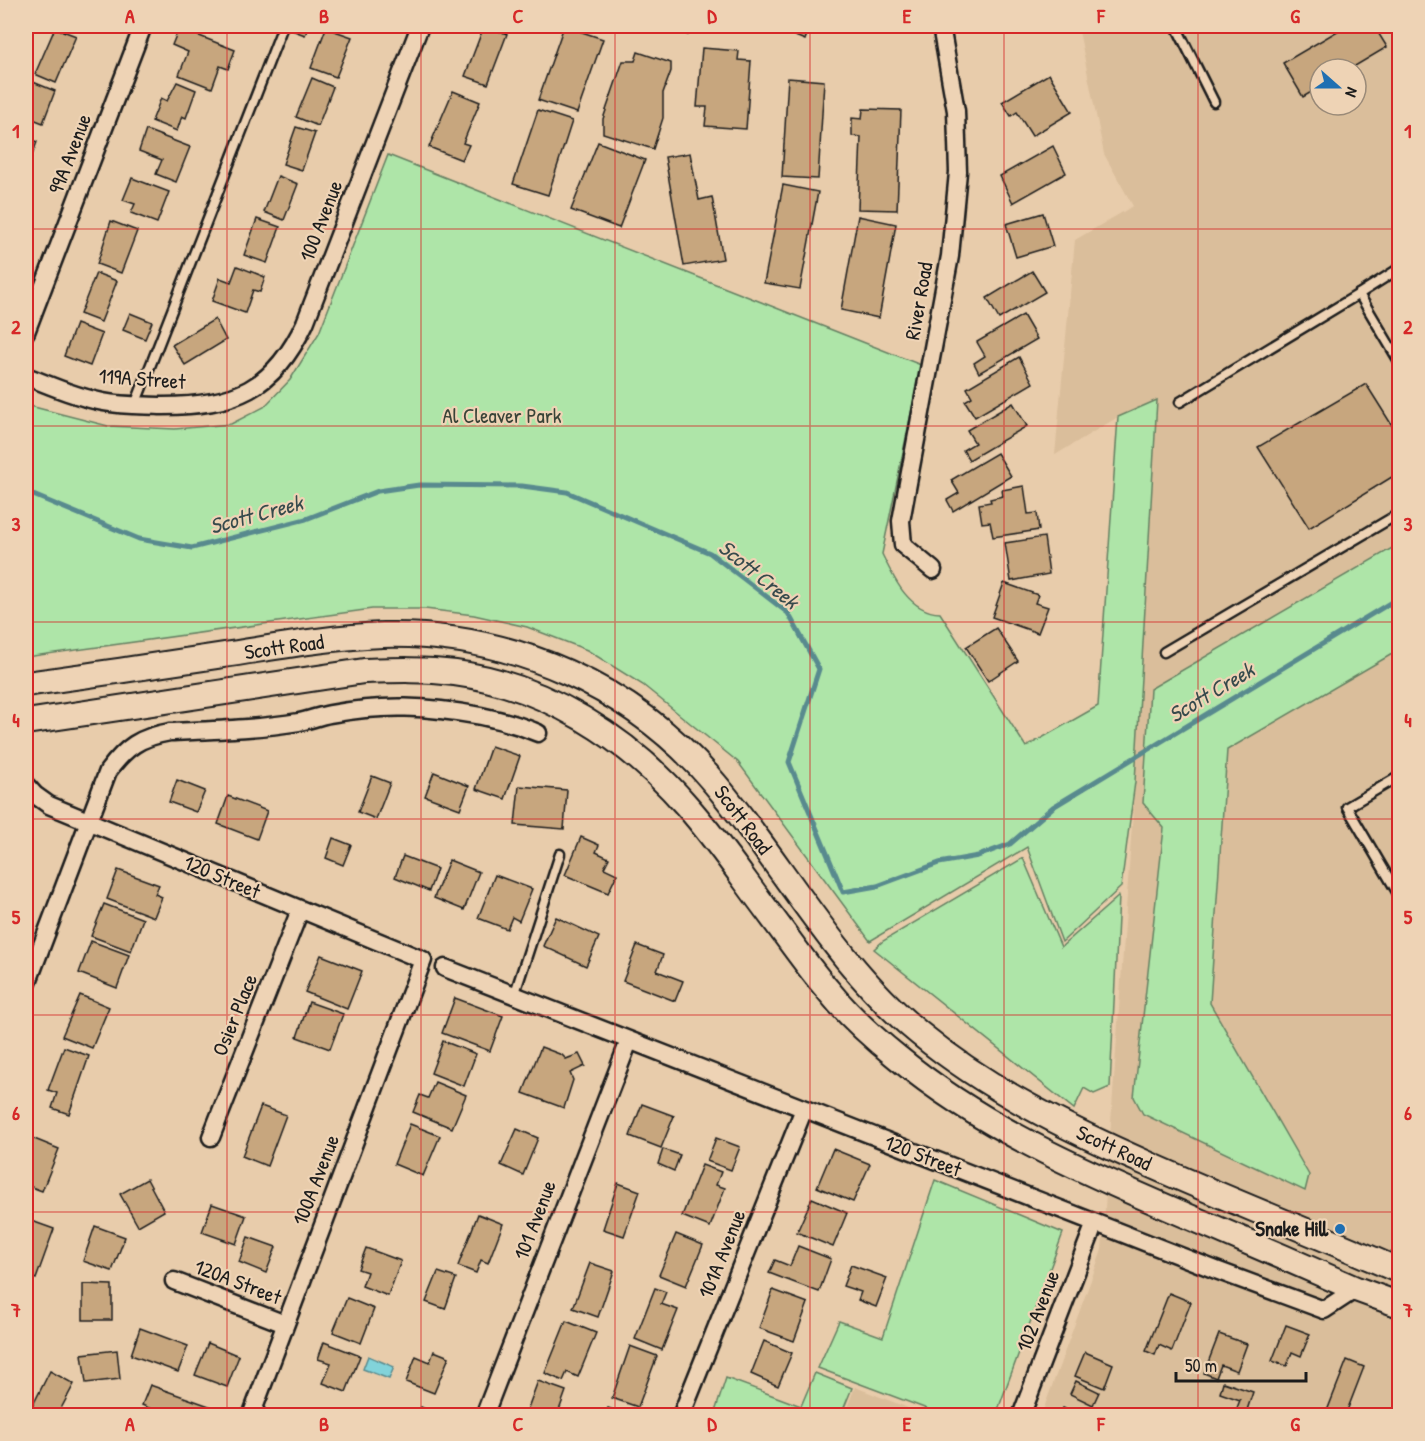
<svg xmlns="http://www.w3.org/2000/svg" width="1425" height="1441" viewBox="0 0 1425 1441" font-family="'Patrick Hand',sans-serif">
	<style>
		.built { fill: #dabe9b; fill-rule: evenodd }
		.green { fill: #aee5a8; stroke: #658062; stroke-width: 1.5 }
		.water { fill: #82d3da; stroke: #598a8e; stroke-width: 1.5 }
		.lines { fill: none; stroke-linecap: round; stroke-linejoin: round }
		.stream { stroke: #598a8e; stroke-width: 5 }
		.building { fill: #c7a67e; stroke: #1c1c1c; stroke-width: 1.5 }
		.service-casing { stroke: #1c1c1c; stroke-width: 13 }
		.minor-casing { stroke: #1c1c1c; stroke-width: 21 }
		.secondary-casing { stroke: #1c1c1c; stroke-width: 28 }
		.service { stroke: #eed3b5; stroke-width: 8 }
		.minor { stroke: #eed3b5; stroke-width: 16 }
		.secondary { stroke: #eed3b5; stroke-width: 24 }
		.grid { fill: none; stroke: #d62828; stroke-width: 1.5; stroke-opacity: 0.55 }
		.poi-dot { fill: #1f6fb2; stroke: #eed3b5; stroke-width: 2 }
		.labels { text-anchor: middle; stroke-width: 4.5; stroke-linejoin: round; paint-order: stroke }
		.street-label { font-size: 21px; fill: #1c1c1c; stroke: #eed3b5 }
		.park-label { font-size: 21px; fill: #394438; stroke: #eed3b5 }
		.poi-label { font-size: 21px; font-weight: bold; fill: #1c1c1c; stroke: #eed3b5; text-anchor: end }
		.water-label { font-size: 22px; font-style: italic; fill: #364a4c; stroke: #eed3b5 }
		.neatline { fill: none; stroke: #d62828; stroke-width: 2 }
		.grid-label { font-size: 20px; text-anchor: middle; font-weight: bold; fill: #d62828 }
	</style>
	<rect width="100%" height="100%" fill="#e8ccab"/>
	<filter id="ink" filterUnits="userSpaceOnUse"><feTurbulence type="fractalNoise" baseFrequency=".0167" numOctaves="2"/><feDisplacementMap in="SourceGraphic" scale="12" xChannelSelector="R" yChannelSelector="G"/><feConvolveMatrix kernelMatrix="1 2 1 2 8 2 1 2 1" color-interpolation-filters="sRGB"/></filter>
	<g filter="url(#ink)">
		<g class="built">
			<path d="M1078,26h321v1389l-358,1 61,-166 33,-468 22,-381 -39,16 -63,38 20,-215 58,-34 -29,-52zM1320,69h36v36h-36z"/>
			<polygon points="855,1387 926,1415 844,1415"/>
		</g>
		<g class="green">
			<path d="M388,155l533,210 -39,189c12,25 27,58 58,59l86,134 72,-41 20,-289 39,-17 -22,382 -14,105 -59,55 -35,-95 -157,94 -132,-179 -95,-77 -56,-35 -60,-23 -53,-12 -49,-6h-53l-346,48v-252l82,21 67,3 56,-5 33,-17 26,-27 29,-47z"/>
			<polygon points="1399,544 1399,650 1227,750 1210,1003 1309,1175 1305,1191 1143,1114 1134,1097 1164,828 1143,803 1150,689"/>
			<polygon points="1023,858 1061,947 1119,896 1110,1087 1094,1094 1084,1088 1074,1109 874,949 883,941"/>
			<polygon points="935,1180 1063,1233 996,1415 943,1415 818,1368 839,1321 883,1337"/>
			<polygon points="815,1373 852,1388 841,1415 714,1415 726,1378 801,1406"/>
		</g>
		<polygon class="water" points="368,1356 394,1367 389,1379 363,1369"/>
		<g class="lines">
			<polyline class="stream" points="26,492 139,539 192,548 306,519 378,491 419,485 522,486 567,492 710,553 788,613 819,669 789,762 843,892 877,886 939,863 978,856 1010,844 1053,807 1400,597"/>
		</g>
		<g class="building">
			<polygon points="193,26 215,26 212,32"/>
			<polygon points="290,26 309,26 305,35 289,29"/>
			<polygon points="484,26 507,34 488,84 465,76"/>
			<polygon points="564,26 603,39 577,113 538,100"/>
			<polygon points="669,26 692,26 688,35 668,27"/>
			<polygon points="770,26 810,26 805,40"/>
			<polygon points="1346,26 1374,26 1387,47 1350,69 1320,69 1320,87 1303,97 1283,63"/>
			<polygon points="55,28 76,36 56,83 35,74"/>
			<polygon points="179,28 235,50 228,69 220,66 212,88 179,75 188,52 172,45"/>
			<polygon points="326,28 352,37 336,77 311,68"/>
			<polygon points="702,48 739,51 738,60 751,61 746,129 705,126 707,107 697,107"/>
			<polygon points="638,52 671,63 671,71 663,93 663,118 653,149 603,133 603,119 623,61 635,61"/>
			<polygon points="1049,74 1072,112 1032,136 1017,112 1011,116 1002,102"/>
			<polygon points="312,78 333,87 318,126 296,117"/>
			<polygon points="788,78 824,81 818,179 782,177"/>
			<polygon points="33,82 55,91 43,123 28,117 26,124 26,100"/>
			<polygon points="177,82 196,90 186,118 182,116 177,131 152,121 161,98 167,101"/>
			<polygon points="453,91 480,102 463,143 469,145 462,160 429,147"/>
			<polygon points="863,109 901,110 897,210 858,209 861,137 852,136 852,118 862,119"/>
			<polygon points="538,110 572,121 548,195 513,184"/>
			<polygon points="296,127 315,133 302,170 283,164"/>
			<polygon points="146,130 190,147 176,182 156,174 162,160 139,151"/>
			<polygon points="26,137 37,142 26,172"/>
			<polygon points="598,142 645,160 619,228 571,210"/>
			<polygon points="1053,146 1066,173 1013,203 1000,176"/>
			<polygon points="690,153 699,200 712,197 723,259 684,266 665,157"/>
			<polygon points="278,176 298,184 284,220 264,212"/>
			<polygon points="132,178 169,192 157,223 131,213 135,204 123,200"/>
			<polygon points="783,185 818,192 800,289 764,283"/>
			<polygon points="1043,213 1053,246 1016,257 1006,224"/>
			<polygon points="858,216 896,224 879,318 841,310"/>
			<polygon points="257,219 280,227 267,263 244,255"/>
			<polygon points="111,221 137,231 121,273 97,264"/>
			<polygon points="237,266 265,277 260,292 253,290 245,313 212,301 220,278 231,282"/>
			<polygon points="1032,271 1045,292 999,319 987,298"/>
			<polygon points="96,273 117,281 101,322 80,314"/>
			<polygon points="130,313 152,322 145,339 123,330"/>
			<polygon points="1023,315 1037,339 979,373 974,363 985,356 977,342"/>
			<polygon points="215,319 226,340 185,365 172,345"/>
			<polygon points="76,324 102,334 90,366 64,356"/>
			<polygon points="1019,357 1033,383 975,417 965,401 972,397 967,388"/>
			<polygon points="1366,384 1400,438 1400,472 1309,528 1258,447"/>
			<polygon points="1013,403 1027,426 969,460 963,450 975,443 967,430"/>
			<polygon points="997,453 1011,476 953,511 947,500 959,493 951,480"/>
			<polygon points="1024,486 1028,514 1037,513 1039,530 993,537 990,522 982,523 979,504 991,502 990,499 1003,496 1002,490"/>
			<polygon points="1044,537 1049,574 1011,581 1005,543"/>
			<polygon points="1004,583 1038,595 1035,603 1048,607 1038,633 992,617"/>
			<polygon points="996,628 1018,661 988,681 966,647"/>
			<polygon points="491,746 520,756 505,799 476,789"/>
			<polygon points="434,772 469,786 460,809 425,796"/>
			<polygon points="372,776 390,783 376,819 358,812"/>
			<polygon points="177,780 205,791 196,812 169,802"/>
			<polygon points="519,786 567,790 564,829 515,825"/>
			<polygon points="228,796 267,811 257,839 218,824"/>
			<polygon points="581,837 599,845 596,852 609,858 604,868 617,874 608,893 565,875"/>
			<polygon points="333,838 351,845 343,865 326,858"/>
			<polygon points="403,856 437,869 429,891 395,877"/>
			<polygon points="449,860 479,872 464,910 434,898"/>
			<polygon points="118,870 159,885 155,894 162,897 154,917 107,899"/>
			<polygon points="495,875 532,889 519,921 512,917 507,929 478,918"/>
			<polygon points="104,904 143,919 131,951 91,936"/>
			<polygon points="556,917 599,937 586,966 543,946"/>
			<polygon points="91,941 129,955 117,988 79,973"/>
			<polygon points="637,945 663,955 657,971 683,981 675,1001 623,981"/>
			<polygon points="321,955 362,971 347,1009 305,992"/>
			<polygon points="80,995 109,1007 92,1048 62,1036"/>
			<polygon points="455,998 503,1016 490,1051 442,1033"/>
			<polygon points="309,1002 343,1014 330,1049 297,1037"/>
			<polygon points="443,1041 476,1054 464,1086 431,1073"/>
			<polygon points="64,1047 89,1056 69,1114 52,1108 57,1093 48,1090"/>
			<polygon points="541,1047 562,1055 566,1059 579,1054 585,1066 570,1073 573,1080 564,1108 523,1093"/>
			<polygon points="435,1082 466,1095 452,1128 413,1112 420,1095 428,1098"/>
			<polygon points="642,1104 674,1116 661,1148 630,1136"/>
			<polygon points="261,1106 286,1115 267,1166 242,1156"/>
			<polygon points="410,1124 440,1136 423,1176 394,1164"/>
			<polygon points="517,1129 538,1138 523,1175 501,1165"/>
			<polygon points="27,1136 59,1149 42,1191 26,1185"/>
			<polygon points="716,1138 740,1147 731,1170 707,1161"/>
			<polygon points="663,1149 680,1155 674,1171 658,1164"/>
			<polygon points="833,1149 870,1164 853,1202 817,1187"/>
			<polygon points="702,1165 721,1172 716,1185 725,1188 710,1227 682,1216"/>
			<polygon points="147,1179 164,1211 138,1226 120,1194"/>
			<polygon points="618,1183 640,1191 624,1236 603,1229"/>
			<polygon points="812,1198 847,1213 833,1247 797,1232"/>
			<polygon points="212,1204 246,1216 236,1244 202,1232"/>
			<polygon points="478,1214 503,1224 488,1263 481,1260 476,1273 458,1266"/>
			<polygon points="26,1219 54,1229 36,1279 26,1275"/>
			<polygon points="95,1226 125,1237 112,1271 83,1261"/>
			<polygon points="676,1234 703,1245 686,1286 659,1275"/>
			<polygon points="248,1237 276,1247 266,1273 239,1262"/>
			<polygon points="798,1246 831,1259 819,1292 769,1273 775,1260 790,1266"/>
			<polygon points="366,1248 401,1261 388,1296 362,1286 367,1272 358,1269"/>
			<polygon points="590,1263 614,1271 598,1317 573,1308"/>
			<polygon points="851,1265 887,1278 876,1307 858,1300 861,1292 843,1286"/>
			<polygon points="438,1272 456,1278 445,1309 426,1302"/>
			<polygon points="83,1284 112,1285 112,1320 83,1320"/>
			<polygon points="655,1288 666,1292 661,1304 678,1310 662,1350 635,1339"/>
			<polygon points="773,1290 808,1303 794,1341 759,1328"/>
			<polygon points="1169,1293 1191,1302 1172,1351 1159,1345 1155,1355 1146,1351"/>
			<polygon points="347,1298 374,1309 361,1343 333,1332"/>
			<polygon points="566,1321 596,1333 578,1377 567,1372 563,1381 545,1373"/>
			<polygon points="1286,1325 1310,1334 1301,1356 1292,1352 1287,1366 1272,1361"/>
			<polygon points="140,1328 188,1346 178,1372 131,1355"/>
			<polygon points="1219,1334 1247,1344 1237,1371 1221,1365 1216,1378 1204,1373"/>
			<polygon points="764,1341 792,1353 778,1386 751,1374"/>
			<polygon points="324,1342 360,1356 346,1392 323,1383 331,1363 318,1359"/>
			<polygon points="208,1343 239,1356 227,1387 195,1375"/>
			<polygon points="630,1346 657,1356 638,1407 612,1398"/>
			<polygon points="117,1350 120,1379 86,1383 82,1354"/>
			<polygon points="434,1351 449,1357 434,1393 406,1382 416,1356 430,1362"/>
			<polygon points="1085,1352 1113,1364 1104,1388 1075,1376"/>
			<polygon points="1347,1360 1364,1367 1345,1416 1325,1416"/>
			<polygon points="50,1371 74,1384 57,1416 49,1416 32,1407"/>
			<polygon points="538,1381 566,1391 557,1416 525,1416"/>
			<polygon points="1076,1381 1099,1392 1093,1405 1070,1394"/>
			<polygon points="1223,1382 1253,1392 1245,1416 1234,1416 1240,1400 1220,1393"/>
			<polygon points="150,1385 212,1407 209,1416 167,1416 142,1405"/>
			<polygon points="421,1407 433,1413 432,1416 417,1416"/>
			<polygon points="608,1408 630,1416 605,1416"/>
			<polygon points="1063,1408 1082,1416 1060,1416"/>
			<polygon points="370,1409 381,1413 380,1416 367,1416"/>
		</g>
		<g class="lines">
			<g class="service-casing">
				<g id="service">
					<polyline points="1176,26 1214,102"/>
					<polyline points="1400,268 1359,294 1400,363"/>
					<polyline points="1180,402 1359,294"/>
					<polyline points="135,405 283,26"/>
					<polyline points="1164,652 1400,513"/>
					<polyline points="1400,776 1347,807 1400,897"/>
					<polyline points="514,996 560,854"/>
				</g>
			</g>
			<g class="minor-casing">
				<g id="minor">
					<polyline points="26,332 143,26"/>
					<path d="M26,376c25,10 51,21 77,26 20,4 40,3 60,4 71,0 111,-16 142,-83l115,-297"/>
					<polyline points="933,570 903,545 901,521 950,256 958,172 956,111 941,26"/>
					<polyline points="26,785 35,795 49,805 423,960 251,1416"/>
					<polyline points="445,968 1216,1270 1324,1310 1356,1289"/>
					<path d="M26,987l82,-216c18,-24 32,-34 62,-39 43,-2 86,-3 129,-10 10,-2 20,-6 31,-8 54,-10 97,-8 151,2 20,4 38,9 57,17"/>
					<polyline points="211,1137 300,910"/>
					<polyline points="174,1281 285,1324"/>
					<polyline points="484,1416 629,1041"/>
					<polyline points="681,1416 804,1109"/>
					<polyline points="1021,1416 1095,1223"/>
				</g>
			</g>
			<g class="secondary-casing">
				<g id="secondary">
					<path d="M26,684c66,-9 132,-19 198,-29 53,-8 106,-18 159,-20 127,-3 252,52 333,150 68,81 120,180 203,248 68,56 149,96 229,131 83,37 168,70 252,107"/>
					<path d="M26,722l338,-51c31,-1 60,-2 91,2 90,12 173,65 232,133 31,35 57,74 85,111 18,24 35,49 55,72 20,25 45,48 70,68 83,69 183,113 281,155 59,25 119,51 178,77l44,16"/>
				</g>
			</g>
			<use href="#service" class="service"/>
			<use href="#minor" class="minor"/>
			<use href="#secondary" class="secondary"/>
		</g>
	</g>
	<path class="grid" d="M227,26v1390M421,26v1390M615,26v1390M810,26v1390M1004,26v1390M1198,26v1390M26,229h1374M26,426h1374M26,622h1374M26,819h1374M26,1015h1374M26,1212h1374"/>
	<circle class="poi-dot" cx="1340" cy="1229" r="6"/>
	<g class="labels">
		<g class="street-label">
			<text transform="translate(70 154) rotate(-69)" y="7">99A Avenue</text>
			<text transform="translate(321 221) rotate(-69)" y="7">100 Avenue</text>
			<text transform="translate(919 301) rotate(-80)" y="7">River Road</text>
			<text transform="translate(142 379) rotate(4)" y="7">119A Street</text>
			<text transform="translate(284 647) rotate(-8)" y="7">Scott Road</text>
			<text transform="translate(743 820) rotate(53)" y="7">Scott Road</text>
			<text transform="translate(222 877) rotate(23)" y="7">120 Street</text>
			<text transform="translate(235 1015) rotate(-68)" y="7">Osier Place</text>
			<text transform="translate(1114 1148) rotate(25)" y="7">Scott Road</text>
			<text transform="translate(923 1156) rotate(21)" y="7">120 Street</text>
			<text transform="translate(316 1180) rotate(-69)" y="7">100A Avenue</text>
			<text transform="translate(535 1220) rotate(-69)" y="7">101 Avenue</text>
			<text transform="translate(722 1254) rotate(-68)" y="7">101A Avenue</text>
			<text transform="translate(238 1282) rotate(21)" y="7">120A Street</text>
			<text transform="translate(1038 1311) rotate(-69)" y="7">102 Avenue</text>
		</g>
		<g class="park-label">
			<text x="502" y="423">Al Cleaver Park</text>
		</g>
		<g class="poi-label">
			<text x="1328" y="1236">Snake Hill</text>
		</g>
		<g class="water-label">
			<text transform="translate(256 514) rotate(-15)" y="8">Scott Creek</text>
			<text transform="translate(759 574) rotate(39)" y="8">Scott Creek</text>
			<text transform="translate(1211 692) rotate(-31)" y="8">Scott Creek</text>
		</g>
	</g>
	<rect width="1425" height="1441" fill="none" stroke="#eed3b5" stroke-width="66"/>
	<g transform="translate(1338 87) rotate(111)"><circle r="28" fill="#eed3b5" stroke="#9a8a78" stroke-width="1.5"/>
	<path d="M0-4.5L10 22L0 15L-10 22Z" fill="#1f6fb2"/>
	<text y="-9" font-size="16" font-weight="bold" text-anchor="middle" fill="#1c1c1c">N</text>
	</g>
	<path d="M1176 1372v9h130v-9" fill="none" stroke="#1c1c1c" stroke-width="3"/>
	<text x="1185" y="1372" font-size="18" fill="#1c1c1c" stroke="#eed3b5" stroke-width="4.5" paint-order="stroke">50 m</text>
	<rect x="33" y="33" width="1359" height="1375" class="neatline"/>
	<g class="grid-label">
		<text x="130" y="23">A</text>
		<text x="324" y="23">B</text>
		<text x="518" y="23">C</text>
		<text x="712" y="23">D</text>
		<text x="907" y="23">E</text>
		<text x="1101" y="23">F</text>
		<text x="1295" y="23">G</text>
		<text x="16" y="138">1</text>
		<text x="1408" y="138">1</text>
		<text x="16" y="334">2</text>
		<text x="1408" y="334">2</text>
		<text x="16" y="531">3</text>
		<text x="1408" y="531">3</text>
		<text x="16" y="727">4</text>
		<text x="1408" y="727">4</text>
		<text x="16" y="924">5</text>
		<text x="1408" y="924">5</text>
		<text x="16" y="1120">6</text>
		<text x="1408" y="1120">6</text>
		<text x="16" y="1317">7</text>
		<text x="1408" y="1317">7</text>
		<text x="130" y="1431">A</text>
		<text x="324" y="1431">B</text>
		<text x="518" y="1431">C</text>
		<text x="712" y="1431">D</text>
		<text x="907" y="1431">E</text>
		<text x="1101" y="1431">F</text>
		<text x="1295" y="1431">G</text>
	</g>
</svg>
